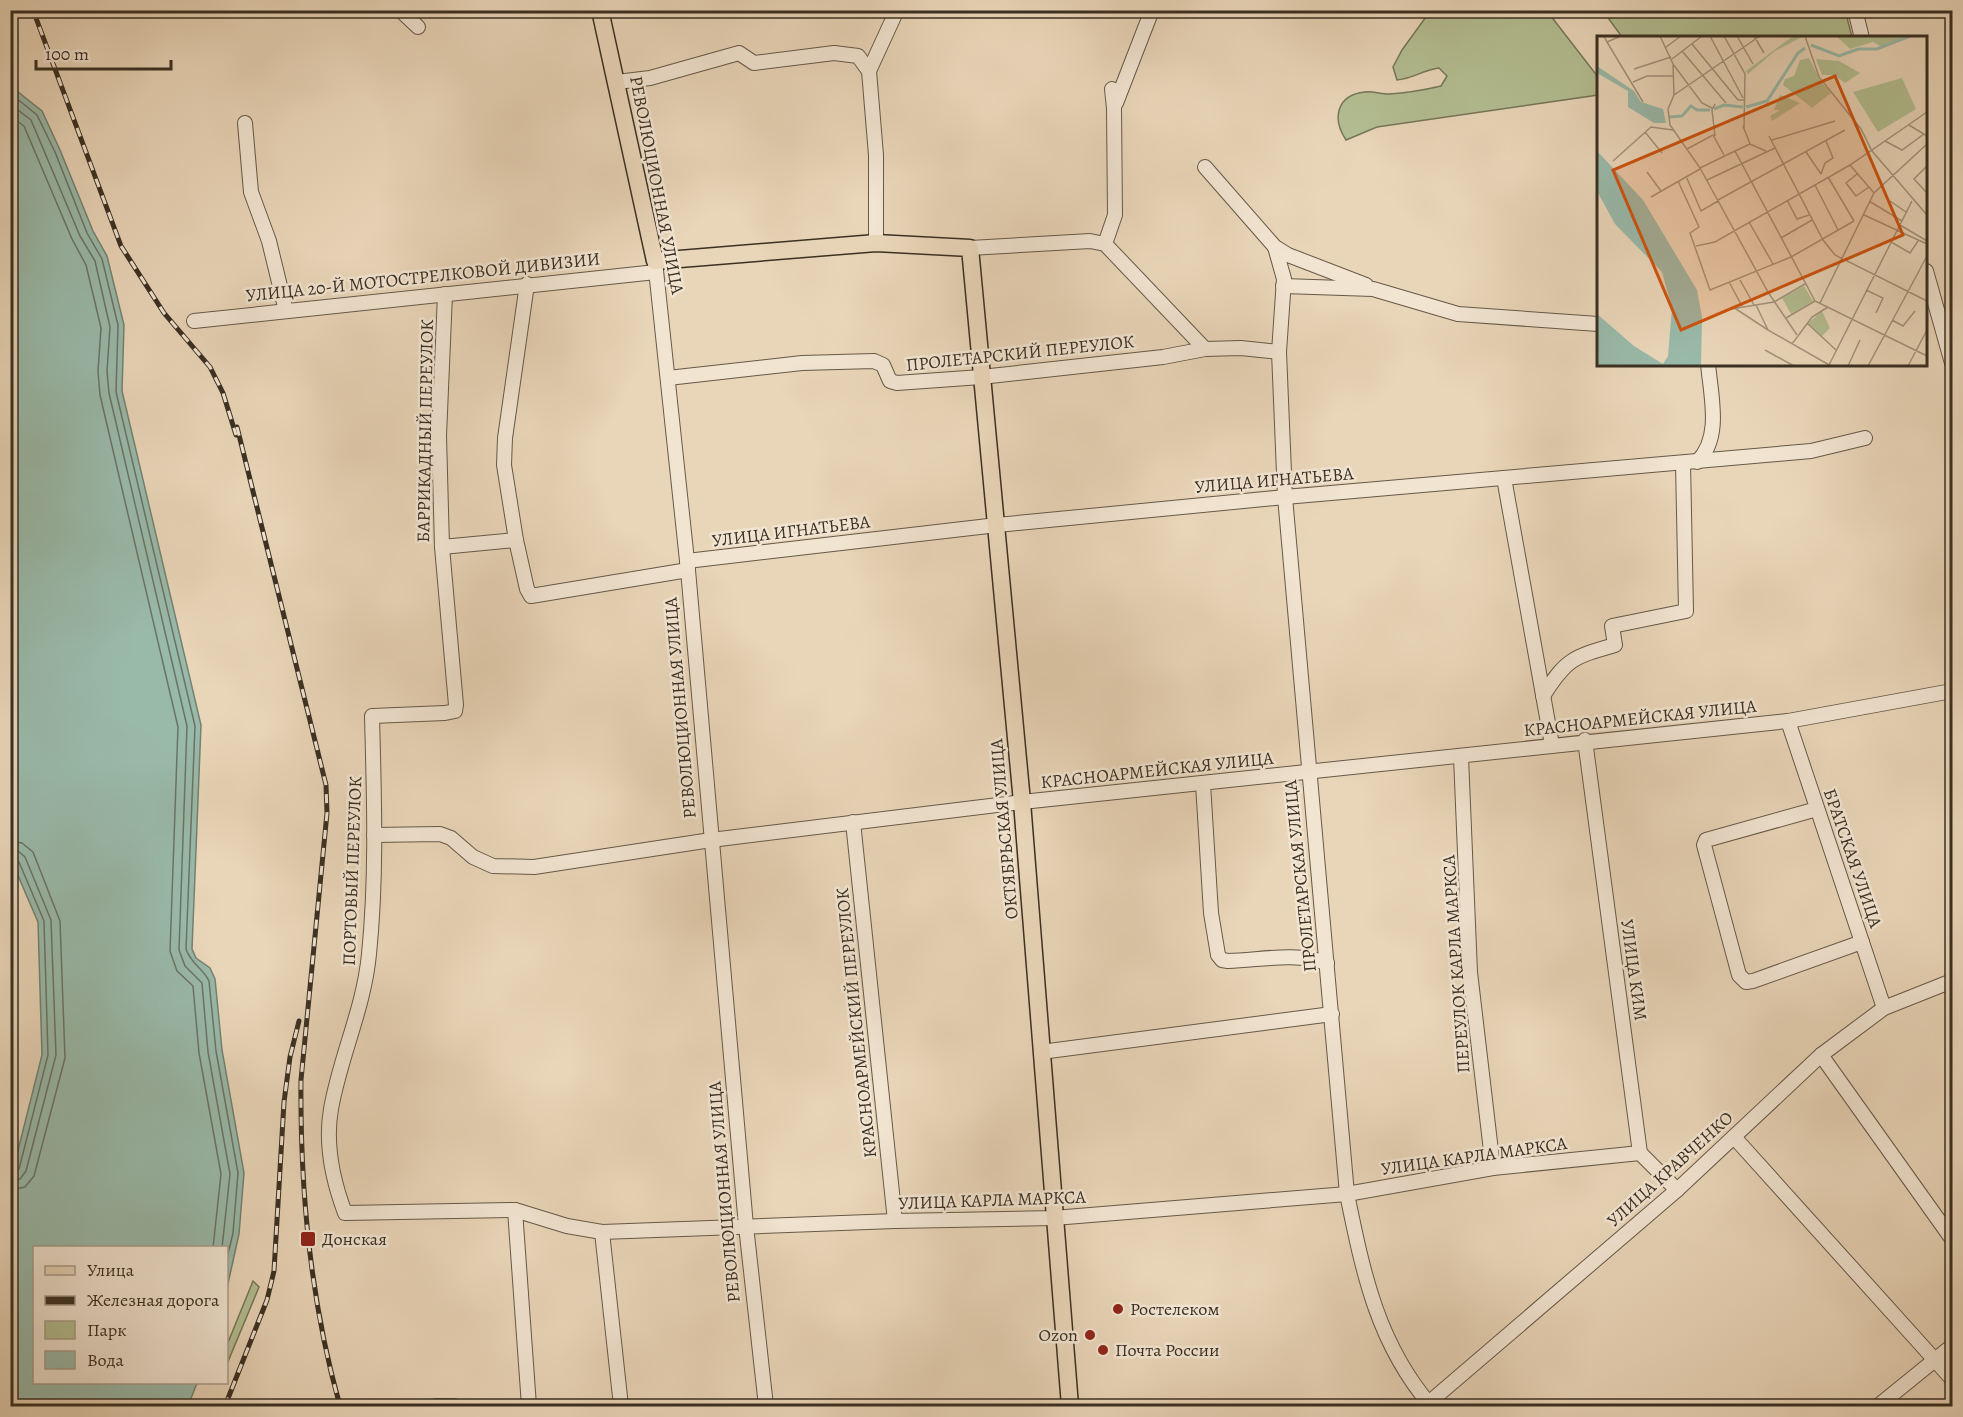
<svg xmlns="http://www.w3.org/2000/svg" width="1963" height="1417" viewBox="0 0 1963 1417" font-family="Alegreya,serif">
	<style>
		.green { fill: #b3be92; stroke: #76775a; stroke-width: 1.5 }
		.water { fill: #99b9a9; stroke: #738273; stroke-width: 1.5 }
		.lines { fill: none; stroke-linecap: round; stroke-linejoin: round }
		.shore { stroke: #6a7466; stroke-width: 1.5 }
		.minor-casing { stroke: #665948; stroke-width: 16 }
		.major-casing { stroke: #3a3023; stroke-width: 19 }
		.minor { stroke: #f1e4d1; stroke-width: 14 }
		.major { stroke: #e9d5b8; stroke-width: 16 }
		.rail-casing { stroke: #3a3023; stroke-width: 5 }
		.rail { stroke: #f1e4d1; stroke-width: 3; stroke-dasharray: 9; stroke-linecap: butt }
		.poi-dot { fill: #8f2418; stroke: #f1e4d1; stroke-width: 2 }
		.labels { text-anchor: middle; stroke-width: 5; stroke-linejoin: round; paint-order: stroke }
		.street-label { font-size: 18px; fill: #3a3023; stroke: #f1e4d1 }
		.poi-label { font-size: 18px; fill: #3a3023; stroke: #f1e4d1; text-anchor: start }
		.inset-river { fill: none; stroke: #99b9a9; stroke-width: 3 }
		.inset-road { fill: none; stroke: #a3937c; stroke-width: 1.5 }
		.view { fill: #ce530f; fill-opacity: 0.15; stroke: #ce530f; stroke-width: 3 }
		.inset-edge { fill: none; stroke: #3a3023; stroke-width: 3 }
	</style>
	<rect width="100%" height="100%" fill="#e9d5b8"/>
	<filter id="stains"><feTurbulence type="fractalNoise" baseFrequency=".00333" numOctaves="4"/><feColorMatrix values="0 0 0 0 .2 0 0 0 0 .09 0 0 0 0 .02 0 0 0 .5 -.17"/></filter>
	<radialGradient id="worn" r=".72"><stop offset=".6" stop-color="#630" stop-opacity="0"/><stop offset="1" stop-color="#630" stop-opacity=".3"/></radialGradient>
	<g class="green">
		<path d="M1431,10l116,1 51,66v18l-221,32 -31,13c-14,-21 -10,-45 19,-48 8,-1 16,2 24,2 17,-1 35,-4 52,-8l6,-10 -8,-8c-16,2 -27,11 -42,12l-4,-13 9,-17z"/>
		<polygon points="1812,10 1846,14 1852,37 1622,37 1603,11"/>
		<polygon points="253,1281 259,1287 227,1364 227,1345"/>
	</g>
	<path class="water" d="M10,11c16,23 2,50 3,77l29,23 18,39 33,81 14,25 17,69 -2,66 79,334 -9,224 4,9 14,10 5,11 7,71 22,123 -5,61 -12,54 -1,-40h-192v134l163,1 -9,23h-177v-228l31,-123 -4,-133 -28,-65z"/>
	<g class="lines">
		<g class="shore">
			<path d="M10,93l27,22 18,37 32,81 15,26 16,66 -2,67 79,334 -9,223c5,15 17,19 23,32l7,70 22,122 -5,60 -7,29"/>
			<polyline points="10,104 31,120 80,236 95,261 110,327 107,371 109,393 187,726 179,950 185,966 202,983 208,1052 230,1174 222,1248"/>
			<polyline points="10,116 24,126 72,239 86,265 101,328 98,371 100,395 178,727 170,951 177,971 193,986 199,1053 221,1174 213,1248"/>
			<polyline points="10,841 22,843 33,852 60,921 65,1058 34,1176 25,1187 10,1190"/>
			<polyline points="10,850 18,851 25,857 51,920 56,1055 26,1171 20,1179 10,1181"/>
			<polyline points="10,857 19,862 44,921 48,1055 19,1169 10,1174"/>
		</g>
		<g class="minor-casing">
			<g id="minor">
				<polyline points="400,10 418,27"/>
				<polyline points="1855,10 1862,38"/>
				<polyline points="869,71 897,10"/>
				<polyline points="617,82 650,78 739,53 754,63 834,53 858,56 869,71 876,155 876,243"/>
				<polyline points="1116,103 1152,10"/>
				<polyline points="245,123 251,192 269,241 286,311"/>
				<polyline points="1205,167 1275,247 1288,255 1366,285"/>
				<polyline points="1105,244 1115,215 1114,108 1112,89"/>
				<path d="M1275,247l9,32 -5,73 6,145 62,697c16,78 30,149 84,212"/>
				<polyline points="970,248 1090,241 1105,244 1205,349"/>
				<polyline points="655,261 688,570 746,1226 766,1406"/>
				<polyline points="1926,271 1952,363"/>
				<polyline points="527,284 505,438 504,465 516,540 527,589 531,596 688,570"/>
				<polyline points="1283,286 1373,289 1458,314 1598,324"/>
				<path d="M445,294l-6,142 3,111 14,158 -1,6 -10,2 -73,3c2,79 5,159 -3,238 -5,54 -29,103 -38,155 -6,34 2,72 14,104l170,-3 52,16 35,6 293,-11 159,-3 293,-24 146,-26 147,-15"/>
				<polyline points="194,321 656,272"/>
				<polyline points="668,378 802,363 874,361 883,365 890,381 897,383 981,377 1163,357 1205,349 1241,348 1279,352"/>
				<path d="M1697,462c25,-24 14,-65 11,-98"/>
				<polyline points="1504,478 1552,745"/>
				<polyline points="442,547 516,540"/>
				<polyline points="687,561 997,525 1285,497 1811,451 1865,438"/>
				<path d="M1543,696c23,-37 30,-39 72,-51l-3,-19 74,-15 -3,-148"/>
				<polyline points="1788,721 1884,1008"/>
				<polyline points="1585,740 1640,1153 1677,1190"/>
				<polyline points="1461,757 1470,972 1493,1168"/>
				<path d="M1203,784l8,129 7,42 4,5 6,1c34,-1 66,-9 99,2"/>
				<polyline points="1817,809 1706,840 1704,845 1739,975 1746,982 1753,981 1862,942"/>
				<polyline points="853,822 895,1221"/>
				<polyline points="374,835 440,834 451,838 473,857 493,866 534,867 711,840 1022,802 1788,721 1952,691"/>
				<polyline points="1041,1052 1332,1014"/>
				<polyline points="1821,1055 1952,1239"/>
				<polyline points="1734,1137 1952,1379"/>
				<polyline points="515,1210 529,1406"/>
				<polyline points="602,1232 621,1406"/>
				<polyline points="436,1406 454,1406"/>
				<polyline points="1425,1406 1677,1190 1821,1055 1884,1008 1952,981"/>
				<polyline points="1878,1406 1952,1346"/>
			</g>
		</g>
		<g class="major-casing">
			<polyline id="major" points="600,10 655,261 876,243 970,248 1022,802 1070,1406"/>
		</g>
		<use href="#minor" class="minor"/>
		<use href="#major" class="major"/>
		<g class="rail-casing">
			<g id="rail">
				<polyline points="33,10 121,246 164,313 210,367 223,393 236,435"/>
				<path d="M237,427l89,358 1,28 -26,267c-1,110 9,220 39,326"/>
				<polyline points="225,1406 267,1300 274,1271 284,1102 290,1057 299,1021"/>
			</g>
		</g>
		<use href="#rail" class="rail"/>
	</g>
	<g class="poi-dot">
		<rect x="300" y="1231" width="16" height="16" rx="3"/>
		<circle cx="1118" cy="1309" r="6"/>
		<circle cx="1090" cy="1335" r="6"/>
		<circle cx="1103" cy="1350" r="6"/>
	</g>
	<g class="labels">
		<g class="street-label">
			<text transform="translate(657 185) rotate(79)" y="6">РЕВОЛЮЦИОННАЯ УЛИЦА</text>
			<text transform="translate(423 277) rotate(-6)" y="6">УЛИЦА 20-Й МОТОСТРЕЛКОВОЙ ДИВИЗИИ</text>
			<text transform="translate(1020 353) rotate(-6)" y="6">ПРОЛЕТАРСКИЙ ПЕРЕУЛОК</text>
			<text transform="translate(425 431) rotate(-89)" y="6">БАРРИКАДНЫЙ ПЕРЕУЛОК</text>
			<text transform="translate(1274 480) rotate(-5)" y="6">УЛИЦА ИГНАТЬЕВА</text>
			<text transform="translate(791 531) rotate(-7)" y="6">УЛИЦА ИГНАТЬЕВА</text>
			<text transform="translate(680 708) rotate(-95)" y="6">РЕВОЛЮЦИОННАЯ УЛИЦА</text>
			<text transform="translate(1640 718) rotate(-6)" y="6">КРАСНОАРМЕЙСКАЯ УЛИЦА</text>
			<text transform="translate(1157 770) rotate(-6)" y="6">КРАСНОАРМЕЙСКАЯ УЛИЦА</text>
			<text transform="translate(1004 829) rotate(-95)" y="6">ОКТЯБРЬСКАЯ УЛИЦА</text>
			<text transform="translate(1853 858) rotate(71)" y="6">БРАТСКАЯ УЛИЦА</text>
			<text transform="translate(352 871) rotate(-88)" y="6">ПОРТОВЫЙ ПЕРЕУЛОК</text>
			<text transform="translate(1300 876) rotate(-96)" y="6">ПРОЛЕТАРСКАЯ УЛИЦА</text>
			<text transform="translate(1456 964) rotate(-94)" y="6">ПЕРЕУЛОК КАРЛА МАРКСА</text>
			<text transform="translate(1634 970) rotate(82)" y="6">УЛИЦА КИМ</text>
			<text transform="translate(856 1023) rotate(-96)" y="6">КРАСНОАРМЕЙСКИЙ ПЕРЕУЛОК</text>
			<text transform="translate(1474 1156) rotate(-8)" y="6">УЛИЦА КАРЛА МАРКСА</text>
			<text transform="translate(1670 1169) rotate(-42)" y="6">УЛИЦА КРАВЧЕНКО</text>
			<text transform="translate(724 1192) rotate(-95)" y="6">РЕВОЛЮЦИОННАЯ УЛИЦА</text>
			<text transform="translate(992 1200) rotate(-2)" y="6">УЛИЦА КАРЛА МАРКСА</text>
		</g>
		<g class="poi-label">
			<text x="322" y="1245">Донская</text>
			<text x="1130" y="1315">Ростелеком</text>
			<text x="1078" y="1341" text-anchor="end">Ozon</text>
			<text x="1115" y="1356">Почта России</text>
		</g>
	</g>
	<g transform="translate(1597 36)">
		<rect width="330" height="330" fill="#e9d5b8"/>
		<path d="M196,0h11l-29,15 -27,23 -2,-3zM239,0h71l-25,11 -9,-5 -23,7zM212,22l12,24 -9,2 10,-1 9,10 -19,15 -29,-23 2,-6 9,-3 6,-16zM219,23l23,2 21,12 -15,10 -11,-8h-12zM305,42l14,31 -38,23 -25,-40zM183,59l20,8 -28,18 -2,-5 10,-6h-6zM207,250l9,15 -22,13 -9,-16zM225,275l8,17 -8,8 -14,-13z" fill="#b3be92"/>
		<path d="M0,30l37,25 7,11 22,7 3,14h-12l-26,-16v-16l-31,-18zM0,115l46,49 54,90 5,27 -1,49h-104v-52l37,32 29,18 5,-8 4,-48 -10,-36 -47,-48 -18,-33z" fill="#99b9a9"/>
		<path class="inset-river" d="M214,9l28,11 19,-7h19l33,-13M149,71l21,-6 31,-48 7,-5M117,73l10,-4 19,2M72,81l13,-1 9,-10 6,4h13"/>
		<path class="inset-road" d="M7,0l3,6 14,-6M63,0l13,28 1,31 -6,14 2,16 30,43 35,-17 80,150 112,55M113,0l33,62M127,0l21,38 -1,54M140,0l16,28M157,0l10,17M208,0l14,41 42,52 11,22 55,64M10,6l36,60M95,8l46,56h6M69,11l15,-11M85,15l44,52M75,23l30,-23M76,28l29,39 10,5M37,33l37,-12M36,46l14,-6h26M77,59l86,-59M312,89l18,11M146,90l7,18M48,96l17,21M118,100l-3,-26 3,-6M172,100l54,104 12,15 92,46M175,104l63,-19M288,105l17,9 22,-16M90,113l26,-14 11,20M138,115l15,-7 16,7M209,116l15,22M16,125l38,-34 22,3M253,129l24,28M330,130l-13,13 13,14M103,132l68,124 29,43M50,136l14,19M224,138l4,-11 8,-5 -7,-17M260,138l-11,9 10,13 13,-9M89,140l15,35 17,-10M231,141l26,44M110,144l68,-32M81,145l21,46 -9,6 20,57 81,-33 63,-36M218,149l23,45M54,161l49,-28M121,164l127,-70M190,164l10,19 12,-4M272,165l33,20M293,165l16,11M267,179l63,29M152,186l24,42M303,189l27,16M184,202l31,-18M294,206l19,11 8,-12M99,210l19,-4 135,-77 77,-53M143,244l14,25M132,246l13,24M269,254l17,8 -7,15M223,267l54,-110 53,-49M159,269l12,25 63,36M136,271l35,23M128,274l49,-8 31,-18M189,282l29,-17M295,284l11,6 12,-15M210,287l29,27M195,308l20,-27 16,-10M168,314l29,16M232,329l83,-164M251,330l12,-26M271,330l59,-110M311,330l19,-36"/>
		<path class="view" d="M238,40l68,159 -222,95 -68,-160z"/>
		<rect width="330" height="330" class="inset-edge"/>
	</g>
	<rect width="1963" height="1417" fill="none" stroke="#e9d5b8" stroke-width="36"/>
	<rect x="12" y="12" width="1939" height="1393" fill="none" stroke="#3a3023" stroke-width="3"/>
	<rect x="18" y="18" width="1927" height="1381" fill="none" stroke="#3a3023" stroke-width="1.5"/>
	<rect x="33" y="1246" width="195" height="138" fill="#f1e4d1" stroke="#a89c8b" stroke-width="1.5"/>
	<rect x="45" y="1266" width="30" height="9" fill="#e9d5b8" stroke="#a89c8b" stroke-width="1.5"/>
	<text x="87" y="1276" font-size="18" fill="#3a3023">Улица</text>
	<rect x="45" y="1296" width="30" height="9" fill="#3a3023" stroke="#a89c8b" stroke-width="1.5"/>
	<text x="87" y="1306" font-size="18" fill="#3a3023">Железная дорога</text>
	<rect x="45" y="1321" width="30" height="18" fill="#b3be92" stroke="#a89c8b" stroke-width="1.5"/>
	<text x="87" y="1336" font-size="18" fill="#3a3023">Парк</text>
	<rect x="45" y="1351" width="30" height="18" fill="#99b9a9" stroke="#a89c8b" stroke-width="1.5"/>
	<text x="87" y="1366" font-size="18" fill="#3a3023">Вода</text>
	<path d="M36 60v9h135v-9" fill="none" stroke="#3a3023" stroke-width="3"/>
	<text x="45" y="60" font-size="18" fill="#3a3023" stroke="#f1e4d1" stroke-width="4.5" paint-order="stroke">100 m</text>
	<rect width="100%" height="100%" filter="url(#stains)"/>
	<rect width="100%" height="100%" fill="url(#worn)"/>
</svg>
